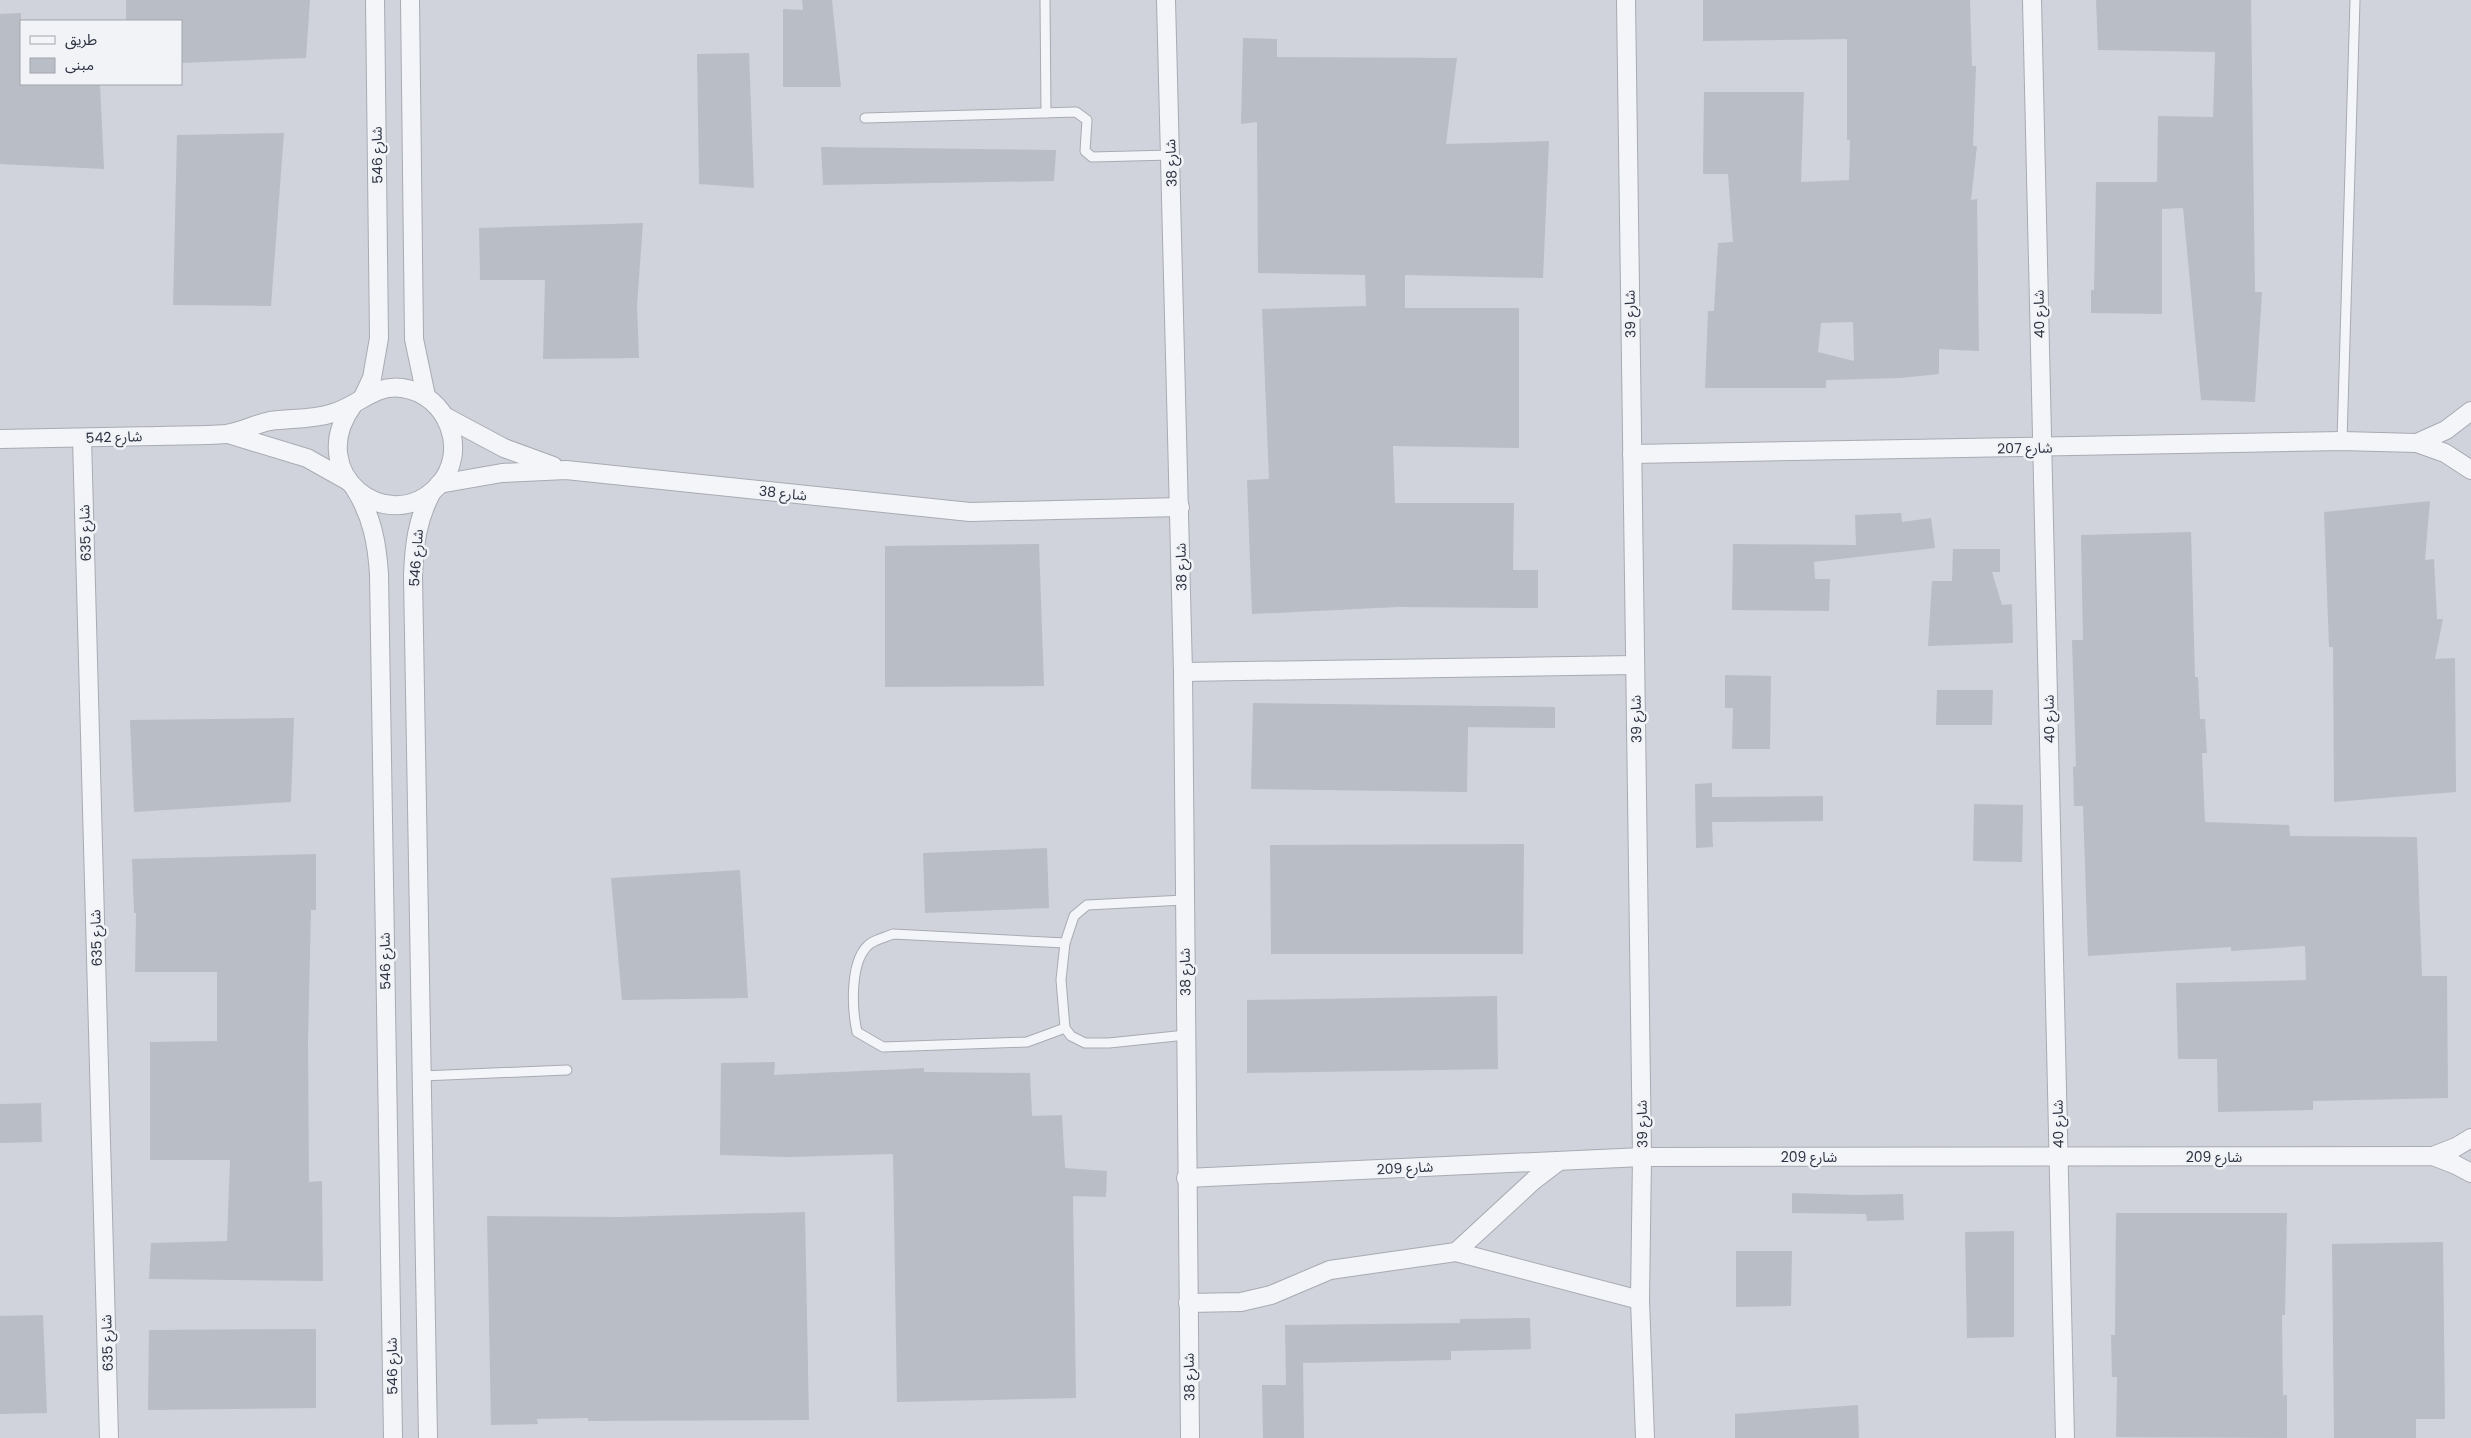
<svg xmlns="http://www.w3.org/2000/svg" width="2471" height="1438" viewBox="0 0 2471 1438" font-family="Poppins,'Noto Sans Arabic',sans-serif">
	<style>
		.built { fill: #d0d3db; fill-rule: evenodd }
		.building { fill: #b9bdc6; fill-rule: evenodd }
		.lines { fill: none; stroke-linecap: round; stroke-linejoin: round }
		.service-casing { stroke: #a7abb3; stroke-width: 11 }
		.minor-casing { stroke: #a7abb3; stroke-width: 20 }
		.service { stroke: #f4f5f8; stroke-width: 9 }
		.minor { stroke: #f4f5f8; stroke-width: 18 }
		.labels { text-anchor: middle; stroke-width: 5; stroke-linejoin: round; paint-order: stroke }
		.street-label { font-size: 14px; fill: #2b3140; stroke: #f1f3f7 }
	</style>
	<rect width="100%" height="100%" fill="#e2e4e9"/>
	<path class="built" d="M0,0h2471v1438h-2471zM21,21h160v63h-160z"/>
	<g class="building">
		<polygon points="126,0 310,0 306,58 181,63 181,21 126,21"/>
		<polygon points="802,0 832,0 841,87 783,87 783,9 803,10"/>
		<path d="M1703,0h267l2,66h4l-3,80h4l-6,54 6,-1 2,152 -40,-2v25l-38,4 -75,2v8h-121l3,-77h6l4,-68 15,-1 -5,-68h-25l1,-82h100l-3,90 48,-2 1,-40h-3v-101l-144,2zM1853,322l1,39 -36,-9 3,-29z"/>
		<polygon points="2096,0 2251,0 2255,292 2262,292 2255,402 2201,400 2183,208 2162,209 2162,314 2091,313 2091,290 2094,290 2096,182 2157,182 2158,116 2213,117 2215,52 2098,50"/>
		<polygon points="21,13 21,84 100,84 104,169 0,164 0,14"/>
		<polygon points="1243,38 1277,39 1277,57 1457,58 1446,144 1549,141 1543,278 1405,275 1405,308 1519,308 1519,448 1393,446 1395,503 1514,503 1513,570 1538,570 1538,608 1398,607 1252,614 1247,480 1269,479 1262,309 1366,306 1365,275 1258,273 1257,122 1241,124"/>
		<polygon points="749,53 754,188 699,184 697,54"/>
		<polygon points="284,133 271,306 173,305 177,135"/>
		<polygon points="821,147 1056,150 1054,181 823,185"/>
		<polygon points="643,223 637,305 639,358 543,359 545,280 480,280 479,228"/>
		<polygon points="2430,501 2425,560 2434,559 2437,619 2443,619 2435,659 2455,658 2456,792 2334,802 2333,647 2329,647 2324,512"/>
		<polygon points="1901,513 1902,522 1931,518 1935,548 1814,562 1815,579 1830,579 1829,611 1732,610 1733,544 1856,545 1855,515"/>
		<polygon points="2191,532 2195,677 2198,677 2200,719 2205,719 2207,753 2202,753 2205,822 2289,825 2290,836 2417,837 2422,976 2447,976 2448,1098 2313,1101 2313,1110 2218,1112 2217,1059 2178,1059 2176,983 2306,980 2305,946 2231,951 2231,947 2088,956 2083,806 2074,806 2073,767 2076,766 2072,640 2083,640 2081,535"/>
		<polygon points="1039,544 1044,686 885,687 885,546"/>
		<polygon points="1953,549 2000,549 2000,572 1992,572 2002,605 2012,604 2013,643 1928,646 1932,581 1952,581"/>
		<polygon points="1725,675 1771,676 1770,749 1732,749 1733,708 1725,708"/>
		<polygon points="1937,690 1993,690 1992,725 1936,725"/>
		<polygon points="1253,703 1555,707 1555,728 1468,727 1467,792 1251,789"/>
		<polygon points="294,718 291,802 134,812 130,720"/>
		<polygon points="1712,783 1712,797 1823,796 1823,821 1712,822 1713,847 1696,848 1695,784"/>
		<polygon points="1974,804 2023,805 2022,862 1973,861"/>
		<polygon points="1524,844 1523,954 1271,954 1270,845"/>
		<polygon points="1047,848 1049,908 925,913 923,853"/>
		<polygon points="316,854 316,910 311,910 308,1041 309,1182 322,1181 323,1281 149,1279 151,1243 227,1241 230,1160 150,1160 150,1042 217,1041 217,972 135,972 136,913 134,913 132,859"/>
		<polygon points="740,870 748,998 622,1000 611,878"/>
		<polygon points="1497,996 1498,1069 1247,1073 1247,1000"/>
		<polygon points="775,1062 774,1075 924,1068 924,1072 1030,1073 1032,1116 1062,1115 1065,1168 1107,1171 1106,1197 1073,1196 1076,1398 897,1402 893,1154 788,1157 720,1155 721,1063"/>
		<polygon points="41,1103 42,1142 0,1143 0,1104"/>
		<polygon points="1792,1193 1858,1195 1903,1194 1904,1220 1867,1221 1866,1214 1792,1213"/>
		<polygon points="805,1212 809,1420 588,1421 588,1418 537,1419 538,1424 491,1425 487,1216 620,1217"/>
		<polygon points="2116,1213 2287,1213 2285,1315 2282,1315 2283,1395 2287,1395 2287,1438 2116,1437 2117,1377 2112,1377 2111,1335 2115,1335"/>
		<polygon points="2014,1231 2014,1337 1967,1338 1965,1232"/>
		<polygon points="2443,1242 2445,1419 2416,1419 2416,1438 2334,1438 2332,1244"/>
		<polygon points="1736,1251 1792,1251 1791,1306 1736,1307"/>
		<polygon points="43,1315 47,1413 0,1414 0,1316"/>
		<polygon points="1530,1318 1531,1349 1451,1351 1451,1360 1303,1363 1304,1438 1263,1438 1262,1385 1286,1385 1285,1325 1460,1323 1460,1319"/>
		<polygon points="316,1329 316,1408 148,1410 149,1330"/>
		<polygon points="1858,1405 1859,1438 1735,1438 1735,1414"/>
	</g>
	<g class="lines">
		<g class="service-casing">
			<g id="service">
				<polyline points="1045,0 1046,113"/>
				<polyline points="865,118 1076,112 1087,120 1085,151 1092,157 1171,155"/>
				<polyline points="2342,441 2355,0"/>
				<polyline points="1184,900 1087,905 1074,916 1065,943 1061,980 1065,1028 1071,1036 1085,1043 1109,1043 1186,1035"/>
				<path d="M1065,1028l-38,14 -144,5 -26,-15c-5,-23 -8,-74 14,-89 7,-4 15,-6 22,-9l172,9"/>
				<polyline points="422,1076 567,1070"/>
			</g>
		</g>
		<g class="minor-casing">
			<g id="minor">
				<polyline points="410,0 414,339 426,396"/>
				<polyline points="1166,0 1183,672 1190,1438"/>
				<polyline points="1626,0 1642,1157 1640,1300 1645,1438"/>
				<polyline points="2032,0 2065,1438"/>
				<polyline points="363,397 372,378 379,338 375,0"/>
				<polyline points="446,417 504,448 553,466"/>
				<polyline points="228,434 307,458 348,481"/>
				<polyline points="82,438 109,1438"/>
				<path d="M0,439c52,-1 103,-2 155,-3 23,-1 48,0 71,-2 15,-2 29,-10 44,-13 21,-3 42,-1 63,-8 25,-7 41,-29 69,-25 46,6 68,64 36,98 -50,53 -135,-13 -85,-81"/>
				<polyline points="2417,443 2446,430 2471,411"/>
				<polyline points="1632,454 2342,441 2417,443 2445,453 2471,470"/>
				<polyline points="439,484 502,473 566,470 970,512 1180,507"/>
				<path d="M355,489c17,27 22,54 24,85l14,864"/>
				<polyline points="1183,672 1635,665"/>
				<polyline points="2433,1156 2456,1147 2471,1138"/>
				<polyline points="1186,1178 1642,1157 2433,1156 2456,1165 2471,1173"/>
				<polyline points="1456,1252 1534,1180 1559,1161"/>
				<polyline points="1188,1303 1241,1302 1271,1295 1330,1270 1456,1252 1640,1300"/>
				<path d="M428,1438l-15,-862c1,-30 4,-57 19,-84"/>
			</g>
		</g>
		<use href="#service" class="service"/>
		<use href="#minor" class="minor"/>
	</g>
	<g class="labels">
		<g class="street-label">
			<text transform="translate(377 155) rotate(-91)" y="5">شارع 546</text>
			<text transform="translate(1171 163) rotate(-92)" y="5">شارع 38</text>
			<text transform="translate(1630 314) rotate(-91)" y="5">شارع 39</text>
			<text transform="translate(2039 314) rotate(-91)" y="5">شارع 40</text>
			<text transform="translate(114 437) rotate(-2)" y="5">شارع 542</text>
			<text transform="translate(2025 448) rotate(-1)" y="5">شارع 207</text>
			<text transform="translate(783 493) rotate(6)" y="5">شارع 38</text>
			<text transform="translate(85 533) rotate(-92)" y="5">شارع 635</text>
			<text transform="translate(416 558) rotate(-86)" y="5">شارع 546</text>
			<text transform="translate(1181 567) rotate(-91)" y="5">شارع 38</text>
			<text transform="translate(1636 719) rotate(-91)" y="5">شارع 39</text>
			<text transform="translate(2049 719) rotate(-91)" y="5">شارع 40</text>
			<text transform="translate(96 938) rotate(-92)" y="5">شارع 635</text>
			<text transform="translate(385 961) rotate(-91)" y="5">شارع 546</text>
			<text transform="translate(1185 972) rotate(-91)" y="5">شارع 38</text>
			<text transform="translate(1642 1124) rotate(-91)" y="5">شارع 39</text>
			<text transform="translate(2058 1124) rotate(-91)" y="5">شارع 40</text>
			<text x="1809" y="1162">شارع 209</text>
			<text x="2214" y="1162">شارع 209</text>
			<text transform="translate(1405 1168) rotate(-3)" y="5">شارع 209</text>
			<text transform="translate(107 1343) rotate(-92)" y="5">شارع 635</text>
			<text transform="translate(392 1366) rotate(-91)" y="5">شارع 546</text>
			<text transform="translate(1189 1377) rotate(-91)" y="5">شارع 38</text>
		</g>
	</g>
	<rect x="20" y="20" width="162" height="65" fill="#f1f3f7" stroke="#a2a5ae"/>
	<rect x="30" y="36" width="25" height="8" fill="#f4f5f8" stroke="#a2a5ae"/>
	<text x="65" y="45" font-size="15" fill="#2b3140">طريق</text>
	<rect x="30" y="58" width="25" height="15" fill="#b9bdc6" stroke="#a2a5ae"/>
	<text x="65" y="70" font-size="15" fill="#2b3140">مبنى</text>
</svg>
